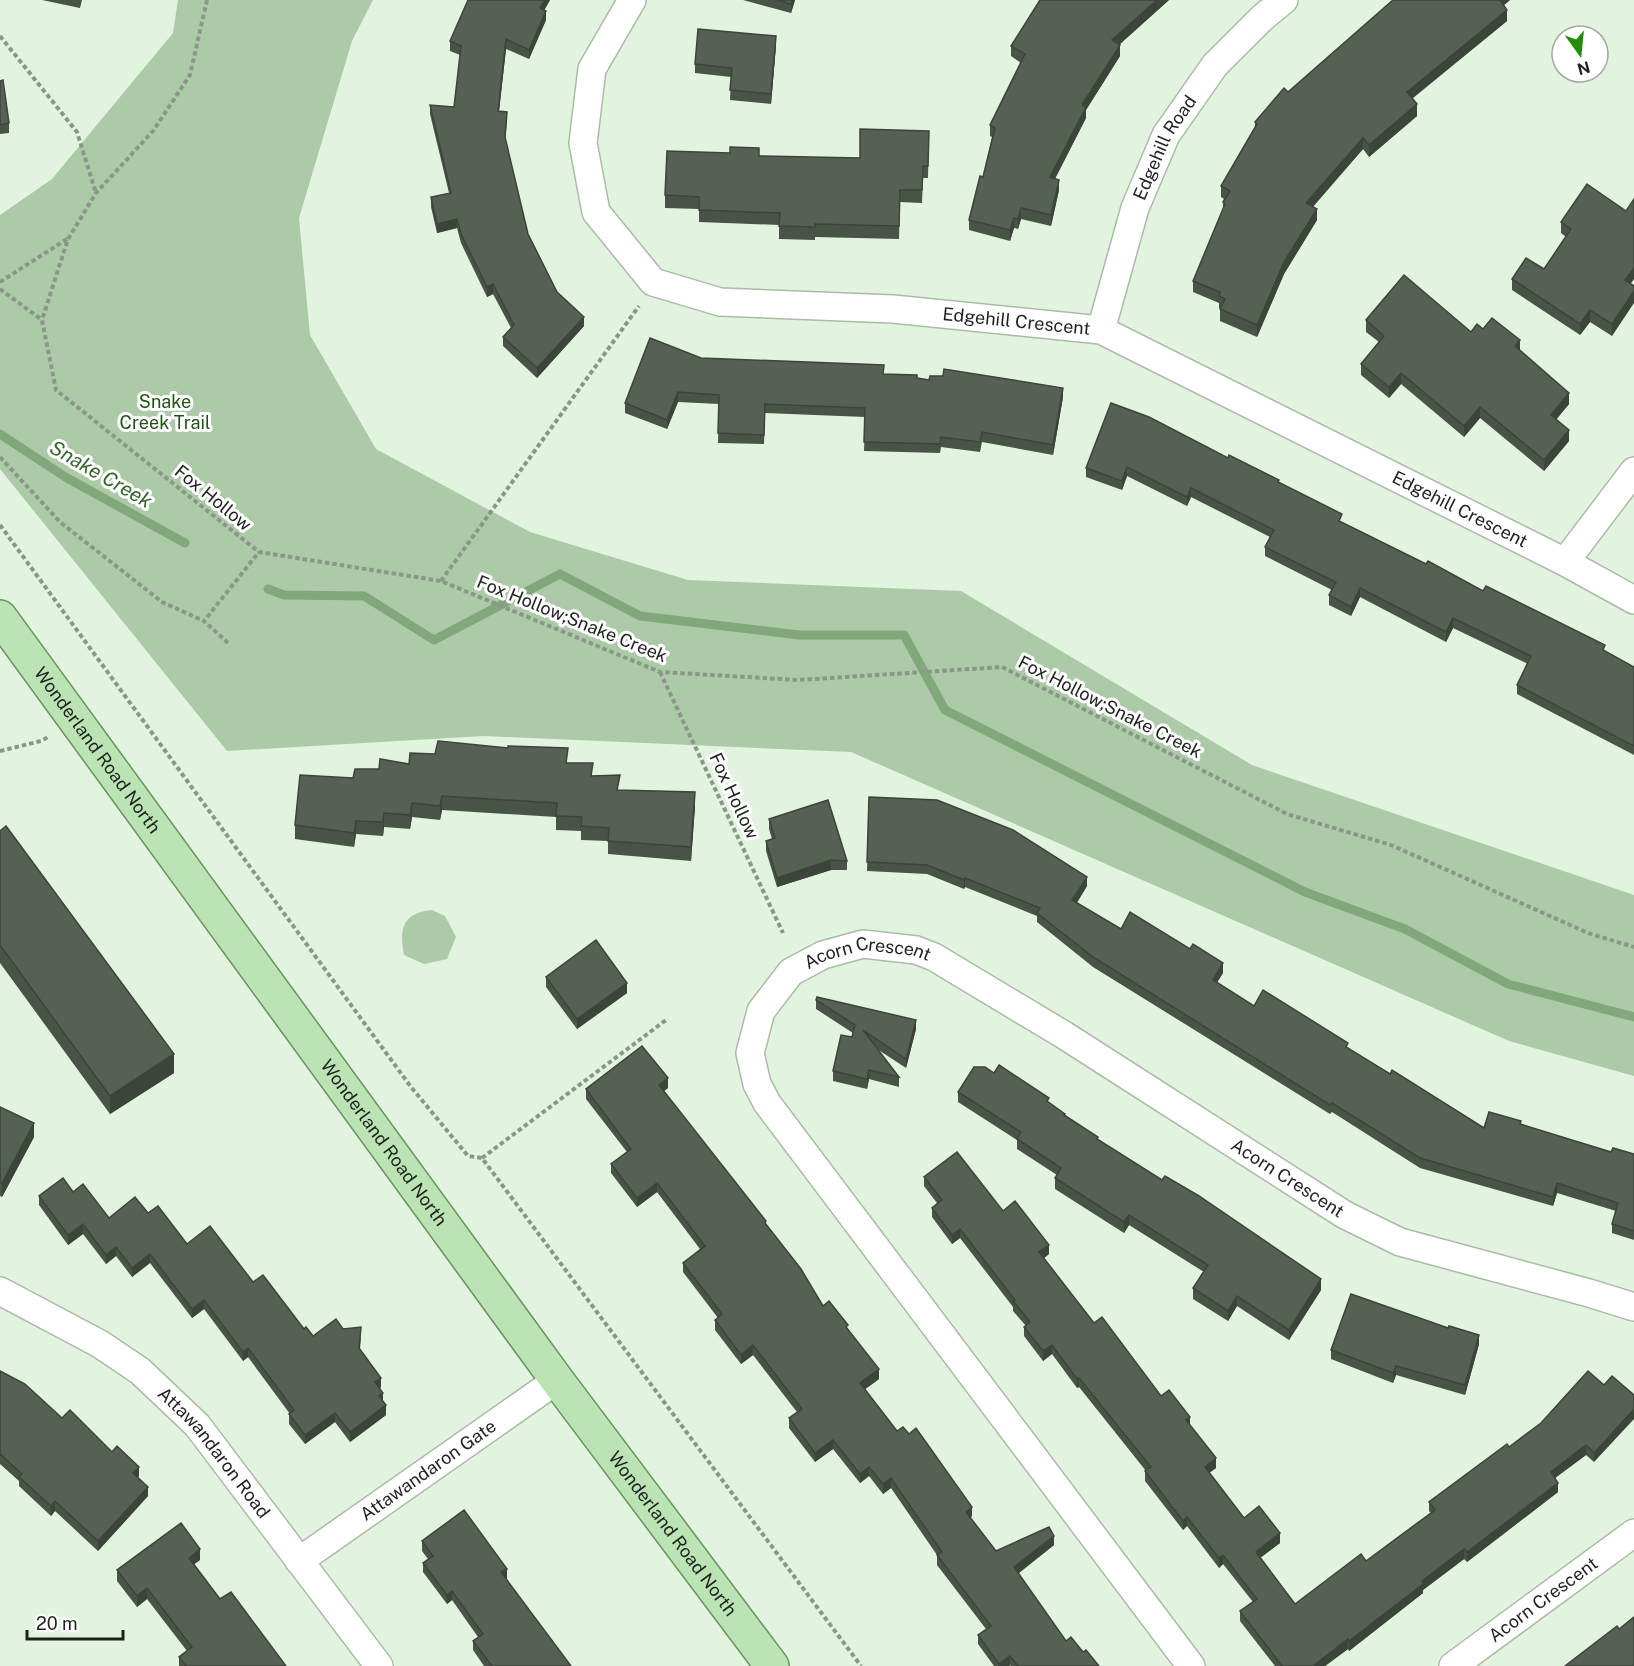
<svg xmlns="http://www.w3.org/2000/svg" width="1634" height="1666" viewBox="0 0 1634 1666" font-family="'Public Sans',sans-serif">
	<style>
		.green { fill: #accaa7 }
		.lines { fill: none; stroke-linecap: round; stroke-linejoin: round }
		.stream { stroke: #81a87a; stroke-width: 9 }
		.minor-casing { stroke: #abbba7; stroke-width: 30 }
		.primary-casing { stroke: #66935e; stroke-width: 36 }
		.path { stroke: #8a9788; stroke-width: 4; stroke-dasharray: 4.5 3; stroke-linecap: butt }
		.minor { stroke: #fff; stroke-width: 27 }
		.primary { stroke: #bbe3b4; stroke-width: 33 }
		.wall { fill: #485546 }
		.shaded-wall { fill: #3b4539 }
		.building { fill: #546351; stroke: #3b4539; stroke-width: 1.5 }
		.labels { text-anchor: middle; stroke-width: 6; stroke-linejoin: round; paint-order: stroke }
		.street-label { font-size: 18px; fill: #1d231c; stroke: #fff }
		.park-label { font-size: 18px; fill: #1f5315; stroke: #fff }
		.water-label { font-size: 20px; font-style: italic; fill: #326629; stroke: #fff }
	</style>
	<rect width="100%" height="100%" fill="#e2f4df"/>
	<g class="green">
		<polygon points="178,0 373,0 352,41 299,218 310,335 376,449 530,532 688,580 961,591 1252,765 1634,895 1634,1076 1509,1041 851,752 483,736 227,751 0,469 0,215 52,179 173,33"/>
		<path d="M432,910l13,6 11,21 -9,22 -23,5 -20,-9c-5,-26 -2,-42 28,-45z"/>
	</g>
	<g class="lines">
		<g class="stream">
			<polyline points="0,434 67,478 185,543"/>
			<polyline points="268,589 284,595 364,596 434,640 560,574 640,616 799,635 904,635 945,710 1305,892 1405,929 1508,984 1634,1017"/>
		</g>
		<g class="minor-casing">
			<g id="minor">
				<path id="s1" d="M632,0l-40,69 -9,74 13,69 57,70 67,20 173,7 208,21 464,232 69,38"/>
				<path id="s2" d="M1101,330l34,-122 31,-73 49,-70 47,-47 22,-18"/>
				<polyline points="1565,562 1634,471"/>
				<path id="s3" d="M0,1291l100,53 40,27 57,54 182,241"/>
				<path id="s4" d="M299,1561l258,-181"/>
				<path id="s5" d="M1191,1666l-424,-563 -10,-19 -7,-31 11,-42 30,-39 32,-17 40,-11 53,6 18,7 130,78 281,180 55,27 189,51 45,14"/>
				<path id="s6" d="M1453,1666l181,-133"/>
			</g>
		</g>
		<g class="primary-casing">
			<g id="primary">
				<path id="s7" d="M0,617l557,763 215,286"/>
			</g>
		</g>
		<g class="path">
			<polyline points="207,0 190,75 153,131 96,193 68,239 42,320 56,390 259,552 441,581 660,672 798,680 1002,667 1287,814 1391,845 1588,933 1634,947"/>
			<polyline points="0,36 77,132 96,193"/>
			<polyline points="0,282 67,239"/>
			<polyline points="0,289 42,320"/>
			<polyline points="0,457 60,522 162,602 204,621"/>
			<polyline points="0,525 411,1087 468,1156 482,1158 861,1666"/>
			<polyline points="441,581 639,306"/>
			<polyline points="228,643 204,621 259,552"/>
			<polyline points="660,672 783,933"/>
			<polyline points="0,751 41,741 48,737"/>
			<polyline points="482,1158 666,1020"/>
		</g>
		<use href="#minor" class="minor"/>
		<use href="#primary" class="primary"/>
	</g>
	<g class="wall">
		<polygon points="42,0 82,0 80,8"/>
		<polygon points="550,0 544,10 546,20 529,59 506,49 499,111 507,121 505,140 528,234 557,292 584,326 537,378 503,346 503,337 511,328 493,294 487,297 461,243 457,228 437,233 431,207 431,197 449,193 430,114 430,105 454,107 460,55 450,51 450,41"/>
		<polygon points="743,0 795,0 791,13"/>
		<polygon points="1169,0 1119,45 1120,56 1086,110 1086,118 1055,179 1059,190 1051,226 1021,219 1018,229 1014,228 1010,241 969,230 969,220 983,177 992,137 990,136 990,125 1021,63 1011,56 1011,46"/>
		<polygon points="1393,0 1510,0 1504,5 1507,21 1412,98 1417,116 1369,157 1363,149 1313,207 1317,220 1284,274 1257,337 1220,321 1220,308 1219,308 1219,303 1193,292 1193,281 1223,210 1223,202 1224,199 1221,197 1221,186 1255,129 1255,122"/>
		<polygon points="776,45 771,104 730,100 731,77 695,73 695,64"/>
		<polygon points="0,81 9,123 9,133 0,134"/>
		<polygon points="929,131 928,178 923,178 922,203 900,202 899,239 815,237 815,240 779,239 779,225 699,222 699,209 665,208 665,195 759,156 860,158"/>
		<polygon points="1587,184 1631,284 1612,336 1590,322 1580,335 1512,290 1512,279 1544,269 1566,237 1561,233 1561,222"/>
		<polygon points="1366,320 1471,332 1483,329 1520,351 1569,404 1556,419 1569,441 1544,471 1480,418 1464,437 1401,384 1389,398 1361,375 1361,364 1379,342 1366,332"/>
		<polygon points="701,358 884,374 1063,397 1053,455 982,442 980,452 941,447 940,453 864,451 865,417 765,413 764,444 718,443 719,404 678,402 667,429 625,413 625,403"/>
		<polygon points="1228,458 1279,482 1342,522 1634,667 1634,755 1517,694 1517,685 1528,664 1453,628 1446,642 1360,597 1351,616 1329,605 1329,595 1332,590 1265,556 1265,547 1270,537 1191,497 1187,506 1127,476 1122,490 1086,477 1086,468"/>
		<polygon points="568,763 619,790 695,806 691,861 608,854 608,841 581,840 581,831 556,830 556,817 442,810 440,820 412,817 410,829 384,827 383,836 356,834 354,847 295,839 295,825 353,778 379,769"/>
		<polygon points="869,797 1087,886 1077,903 1121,929 1223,973 1217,982 1254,1006 1348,1049 1390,1074 1484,1128 1521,1124 1611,1152 1634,1154 1634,1240 1612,1233 1612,1224 1616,1211 1557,1193 1553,1206 1420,1168 1332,1112 1330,1114 1093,967 1037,922 1037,916 965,887 964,889 927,874 867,871"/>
		<polygon points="769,819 847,861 847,870 831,870 777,887 766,851 766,841 772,839 769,829"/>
		<polygon points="0,831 174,1073 110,1114 0,963"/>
		<polygon points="546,977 627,993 577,1029 546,987"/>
		<polygon points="816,1000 916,1029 906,1068 877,1049 899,1077 899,1087 869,1079 867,1089 833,1081 833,1071 852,1037 853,1033 816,1009"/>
		<polygon points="668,1088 664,1091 766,1224 823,1306 848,1329 879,1379 865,1389 897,1431 972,1516 970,1518 996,1551 1054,1545 1018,1573 1066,1641 1099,1666 1011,1666 1010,1665 1009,1666 994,1666 978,1644 978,1635 986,1629 937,1565 937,1555 891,1488 883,1494 869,1476 860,1483 833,1449 815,1462 789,1428 789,1418 797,1412 753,1355 741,1364 715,1330 715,1320 718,1318 683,1272 683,1263 700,1249 657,1192 637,1207 611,1173 611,1164 627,1152 586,1099 586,1089"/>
		<polygon points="958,1092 1049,1103 1098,1140 1321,1290 1289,1340 1237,1306 1228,1321 1193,1299 1193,1288 1204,1272 1129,1225 1124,1233 1055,1189 1055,1178 1057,1175 1017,1149 1017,1140 958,1102"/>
		<polygon points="0,1107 34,1137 2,1197 0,1196"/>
		<polygon points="924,1177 1003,1211 1049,1254 1044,1258 1094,1323 1161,1396 1190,1425 1216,1468 1209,1473 1244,1518 1280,1543 1260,1558 1295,1604 1366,1561 1431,1513 1429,1511 1429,1502 1509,1447 1604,1385 1594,1462 1586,1455 1555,1478 1558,1492 1467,1562 1464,1559 1423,1590 1423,1593 1349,1651 1348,1649 1325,1666 1275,1666 1240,1621 1240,1611 1253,1602 1223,1564 1219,1568 1187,1526 1183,1530 1145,1481 1145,1471 1146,1471 1079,1387 1077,1388 1052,1354 1043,1361 1024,1336 1024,1327 1026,1326 1013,1311 1013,1307 960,1238 952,1244 932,1217 932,1208 937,1203 924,1186"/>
		<polygon points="73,1192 109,1218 148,1213 187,1244 253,1282 304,1329 313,1336 343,1329 361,1337 360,1349 381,1387 380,1388 386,1415 350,1442 335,1422 305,1444 289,1424 289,1414 290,1414 248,1357 243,1361 204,1309 192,1318 150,1263 132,1277 116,1256 106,1264 83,1234 68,1245 39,1205 39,1196"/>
		<polygon points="1479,1344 1465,1395 1396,1375 1393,1383 1331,1359 1331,1350"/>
		<polygon points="0,1371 62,1418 112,1452 139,1476 138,1478 148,1496 98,1551 55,1511 51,1516 19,1486 19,1481 0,1464"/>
		<polygon points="422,1541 507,1578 506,1579 571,1666 484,1666 473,1650 473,1641 478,1637 452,1600 447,1604 423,1572 423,1563 428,1559 422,1551"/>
		<polygon points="200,1560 194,1564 220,1599 286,1666 179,1666 179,1657 187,1651 147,1599 137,1607 117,1581 117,1570"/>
	</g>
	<g class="shaded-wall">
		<polygon points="545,0 550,0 540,18 540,8"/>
		<polygon points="792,0 795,0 791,13 791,4"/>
		<polygon points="1157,0 1169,0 1112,51 1112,40"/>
		<polygon points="1498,0 1510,0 1498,10"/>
		<polygon points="1507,10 1507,21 1407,103 1407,92"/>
		<polygon points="546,11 546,20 529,59 529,50"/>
		<polygon points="776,36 776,45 771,104 771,94"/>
		<polygon points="506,39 506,49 498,120 498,111"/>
		<polygon points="1120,45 1120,56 1086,110 1086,118 1050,188 1050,177 1082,105"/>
		<polygon points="1417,104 1417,116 1369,157 1369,145"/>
		<polygon points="1363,138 1363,149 1306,214 1306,203"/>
		<polygon points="1059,180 1059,190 1051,226 1051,215"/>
		<polygon points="1021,208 1021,219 1018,229 1018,219"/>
		<polygon points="1317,209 1317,220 1284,274 1257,337 1257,325 1284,262"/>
		<polygon points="1014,218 1014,228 1010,241 1010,230"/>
		<polygon points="457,219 457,228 437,233 437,224"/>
		<polygon points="1634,268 1634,279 1625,292 1625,280"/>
		<polygon points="493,284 493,294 487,297 487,287"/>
		<polygon points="1634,291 1634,303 1612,336 1612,324"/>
		<polygon points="1590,310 1590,322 1580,335 1580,324"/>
		<polygon points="584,317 584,326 537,378 537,368"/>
		<polygon points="1520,340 1520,352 1515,346"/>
		<polygon points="1401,373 1401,384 1389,398 1389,387"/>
		<polygon points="1063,388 1063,397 1053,455 1053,445"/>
		<polygon points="678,392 678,402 667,429 667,420"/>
		<polygon points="1569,393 1569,404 1551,426 1551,415"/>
		<polygon points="1480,407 1480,418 1464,437 1464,426"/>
		<polygon points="1569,430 1569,441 1544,471 1544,460"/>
		<polygon points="1127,467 1127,476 1122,490 1122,481"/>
		<polygon points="1191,488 1191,497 1187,506 1187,497"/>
		<polygon points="1360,588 1360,597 1351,616 1351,607"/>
		<polygon points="1453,618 1453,628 1446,642 1446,632"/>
		<polygon points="695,792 695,806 691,861 691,847"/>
		<polygon points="442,796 442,810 440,820 440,806"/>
		<polygon points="412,803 412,817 410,829 410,815"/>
		<polygon points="384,813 384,827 383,836 383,822"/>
		<polygon points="356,821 356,834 354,847 354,833"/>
		<polygon points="831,860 831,870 777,887 777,878"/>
		<polygon points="1087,877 1087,886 1072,909 1072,900"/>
		<polygon points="965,878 965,887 964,889 964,880"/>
		<polygon points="1223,963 1223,973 1213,989 1213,980"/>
		<polygon points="627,983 627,993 577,1029 577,1019"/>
		<polygon points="916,1020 916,1029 906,1068 906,1059"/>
		<polygon points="174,1054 174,1073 110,1114 110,1096"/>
		<polygon points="869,1070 869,1079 867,1089 867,1079"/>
		<polygon points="668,1078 668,1088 659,1095 659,1085"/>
		<polygon points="34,1123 34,1137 2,1197 2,1183"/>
		<polygon points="657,1183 657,1192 637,1207 637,1198"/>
		<polygon points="1557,1183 1557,1193 1553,1206 1553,1197"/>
		<polygon points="1129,1215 1129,1225 1124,1233 1124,1222"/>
		<polygon points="83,1224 83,1234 68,1245 68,1235"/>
		<polygon points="960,1229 960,1238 952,1244 952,1235"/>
		<polygon points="1049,1245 1049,1254 1039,1262 1039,1252"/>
		<polygon points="116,1247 116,1256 106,1264 106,1255"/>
		<polygon points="150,1254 150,1263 132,1277 132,1268"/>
		<polygon points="1321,1279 1321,1290 1289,1340 1289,1330"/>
		<polygon points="1237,1296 1237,1306 1228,1321 1228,1311"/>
		<polygon points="204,1300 204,1309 192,1318 192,1309"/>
		<polygon points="1479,1335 1479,1344 1465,1395 1465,1385"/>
		<polygon points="753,1345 753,1355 741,1364 741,1355"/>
		<polygon points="1052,1345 1052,1354 1043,1361 1043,1351"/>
		<polygon points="248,1348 248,1357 243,1361 243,1352"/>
		<polygon points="1396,1366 1396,1375 1393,1383 1393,1373"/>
		<polygon points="879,1369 879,1379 860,1393 860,1383"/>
		<polygon points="381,1378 381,1387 375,1392 375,1382"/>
		<polygon points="1079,1378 1079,1387 1077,1388 1077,1379"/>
		<polygon points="383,1393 383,1402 379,1396"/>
		<polygon points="386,1405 386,1415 350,1442 350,1432"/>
		<polygon points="1634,1409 1634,1419 1594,1462 1594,1453"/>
		<polygon points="335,1413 335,1422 305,1444 305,1435"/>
		<polygon points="1190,1417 1190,1426 1186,1420"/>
		<polygon points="833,1440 833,1449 815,1462 815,1453"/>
		<polygon points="1586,1445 1586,1455 1551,1481 1551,1472"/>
		<polygon points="1216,1458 1216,1468 1205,1476 1205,1467"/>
		<polygon points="139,1467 139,1476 133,1483 133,1473"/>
		<polygon points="869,1467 869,1476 860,1483 860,1474"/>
		<polygon points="891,1478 891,1488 883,1494 883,1484"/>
		<polygon points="1558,1483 1558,1492 1467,1562 1467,1552"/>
		<polygon points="148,1487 148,1496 98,1551 98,1541"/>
		<polygon points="55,1501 55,1511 51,1516 51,1506"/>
		<polygon points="972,1507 972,1516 966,1521 966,1512"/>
		<polygon points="1187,1517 1187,1526 1183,1530 1183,1521"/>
		<polygon points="1280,1533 1280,1543 1256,1561 1256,1552"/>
		<polygon points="1054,1536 1054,1545 1014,1577 1014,1567"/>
		<polygon points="200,1549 200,1560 189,1568 189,1558"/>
		<polygon points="1464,1549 1464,1559 1423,1590 1423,1593 1349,1651 1349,1641 1422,1581"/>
		<polygon points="1223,1555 1223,1564 1219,1568 1219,1558"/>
		<polygon points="507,1569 507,1578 501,1582 501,1572"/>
		<polygon points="147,1588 147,1599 137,1607 137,1596"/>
		<polygon points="452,1591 452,1600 447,1604 447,1595"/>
		<polygon points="1348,1639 1348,1649 1325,1666 1313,1666"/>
		<polygon points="1010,1656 1010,1665 1009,1666 999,1666 999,1664"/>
	</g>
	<g class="building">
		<polygon points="468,0 545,0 540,8 546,11 529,50 506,39 498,111 507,112 505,137 528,234 557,292 584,317 537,368 503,337 514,325 493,284 487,287 461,234 457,219 437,224 431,197 451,193 430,105 454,107 461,46 450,41"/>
		<polygon points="777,0 792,0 791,4"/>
		<polygon points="1040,0 1157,0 1112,40 1120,45 1082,105 1086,107 1050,177 1059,180 1051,215 1021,208 1018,219 1014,218 1010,230 969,220 980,176 983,177 995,128 990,125 1025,54 1011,46"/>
		<polygon points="1393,0 1500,0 1507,10 1407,92 1417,104 1369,145 1363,138 1306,203 1317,209 1284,262 1257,325 1220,309 1225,299 1219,296 1220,292 1193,281 1225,204 1223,202 1230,191 1221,186 1257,124 1255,122 1284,88 1288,92"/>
		<polygon points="698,29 776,36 771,94 730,90 732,68 695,64"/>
		<polygon points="3,80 9,123 0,125 0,81"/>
		<polygon points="860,129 929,131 928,166 923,166 922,190 900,190 899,226 815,224 815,227 779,226 780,213 699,210 699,197 665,195 667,151 730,153 730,147 759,148 759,156 860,158"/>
		<polygon points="1587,184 1626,211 1634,199 1634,268 1625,280 1634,286 1634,291 1612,324 1590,310 1580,324 1512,279 1526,258 1544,269 1571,229 1561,222"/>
		<polygon points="1404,275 1471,332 1477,324 1483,329 1492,318 1520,340 1515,346 1569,393 1551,415 1569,430 1544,460 1480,407 1464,426 1401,373 1389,387 1361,364 1384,336 1366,320"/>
		<polygon points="650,338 701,358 884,365 883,374 917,375 917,378 929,380 930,376 943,376 944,369 1063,388 1053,445 982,432 980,442 941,437 940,444 864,442 865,408 765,404 764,435 718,433 719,395 678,392 667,420 625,403"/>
		<polygon points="1111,403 1149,417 1228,458 1229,455 1279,480 1278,482 1342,514 1339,521 1426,564 1428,561 1483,591 1486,586 1605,645 1603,650 1634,667 1634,746 1517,685 1531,656 1453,618 1446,632 1360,588 1351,607 1329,595 1336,582 1265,547 1274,530 1191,488 1187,497 1127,467 1122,481 1086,468"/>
		<polygon points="438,741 508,748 508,746 568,748 566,763 593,763 591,776 620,775 617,790 695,792 691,847 608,841 609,828 581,826 582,817 556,816 557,803 442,796 440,806 412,803 410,815 384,813 383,822 356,821 354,833 295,825 300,775 353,778 355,769 379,769 380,759 409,764 410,753 435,754"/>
		<polygon points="869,797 937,800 1013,830 1087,877 1072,900 1121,929 1130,912 1190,949 1193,944 1223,963 1213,980 1254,1006 1263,990 1348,1043 1346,1047 1390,1074 1392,1070 1484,1128 1489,1112 1521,1121 1520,1124 1611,1152 1613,1148 1634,1154 1634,1231 1612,1224 1618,1203 1557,1183 1553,1197 1420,1158 1332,1103 1330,1105 1093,957 1037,913 1040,908 965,878 964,880 927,865 867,862"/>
		<polygon points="828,800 847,861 831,860 777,878 766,841 775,838 769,819"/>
		<polygon points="6,826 174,1054 110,1096 0,945 0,831"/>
		<polygon points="596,940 627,983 577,1019 546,977"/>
		<polygon points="817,997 916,1020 906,1059 863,1030 899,1077 869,1070 867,1079 833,1071 841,1035 852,1037 855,1025 816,1000"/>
		<polygon points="642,1046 668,1078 659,1085 766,1221 765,1223 801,1269 823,1306 829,1301 848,1325 846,1327 879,1369 860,1383 897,1431 903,1427 909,1434 916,1428 972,1507 966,1512 996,1551 1049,1527 1054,1536 1014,1567 1066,1641 1071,1637 1083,1652 1086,1650 1099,1666 1018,1666 1010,1656 999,1664 978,1635 991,1626 937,1555 942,1552 891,1478 883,1484 869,1467 860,1474 833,1440 815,1453 789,1418 802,1409 753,1345 741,1355 715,1320 722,1314 683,1263 705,1246 657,1183 637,1198 611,1164 631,1149 586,1089"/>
		<polygon points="999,1065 1049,1098 1047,1101 1065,1114 1064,1115 1098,1137 1097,1139 1162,1180 1165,1176 1199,1196 1321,1279 1289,1330 1237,1296 1228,1311 1193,1288 1208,1265 1129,1215 1124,1222 1055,1178 1061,1168 1017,1139 1021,1132 958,1092 974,1067 985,1067 994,1073"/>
		<polygon points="0,1107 34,1123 2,1183 0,1182"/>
		<polygon points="957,1152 1003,1211 1015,1201 1049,1245 1039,1252 1094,1323 1102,1317 1161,1396 1169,1390 1190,1417 1186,1420 1216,1458 1205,1467 1244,1518 1259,1506 1280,1533 1256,1552 1295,1604 1361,1554 1366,1561 1435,1510 1429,1502 1507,1444 1509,1447 1541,1423 1588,1371 1604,1385 1612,1376 1634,1395 1634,1409 1594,1453 1586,1445 1551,1472 1558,1483 1467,1552 1464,1549 1422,1581 1423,1584 1349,1641 1348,1639 1313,1666 1282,1666 1240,1611 1257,1599 1223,1555 1219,1558 1187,1517 1183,1521 1145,1471 1151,1467 1079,1378 1077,1379 1052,1345 1043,1351 1024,1327 1030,1322 1013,1301 1015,1300 960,1229 952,1235 932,1208 942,1200 924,1177"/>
		<polygon points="63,1178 73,1192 83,1184 109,1218 135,1197 148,1213 158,1206 187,1244 210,1226 253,1282 263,1275 304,1329 306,1327 313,1336 336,1319 343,1329 361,1327 359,1348 381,1378 375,1382 383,1393 379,1396 386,1405 350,1432 335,1413 305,1435 289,1414 294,1410 248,1348 243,1352 204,1300 192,1309 150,1254 132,1268 116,1247 106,1255 83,1224 68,1235 39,1196"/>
		<polygon points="1351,1294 1448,1328 1449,1326 1479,1335 1465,1385 1396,1366 1393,1373 1331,1350"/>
		<polygon points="0,1371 25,1384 62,1418 70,1410 112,1452 117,1446 139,1467 133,1473 148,1487 98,1541 55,1501 51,1506 19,1477 22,1474 0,1454"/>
		<polygon points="464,1510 507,1569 501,1572 571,1666 492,1666 473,1641 483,1634 452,1591 447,1595 423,1563 433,1556 422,1541"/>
		<polygon points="181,1523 200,1549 189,1558 220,1599 231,1592 286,1666 186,1666 179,1657 192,1647 147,1588 137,1596 117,1570"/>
		<polygon points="1634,1617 1634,1666 1565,1666 1617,1626 1619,1629"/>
	</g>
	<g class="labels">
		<g class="street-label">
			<text dy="6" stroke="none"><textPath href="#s2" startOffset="194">Edgehill Road</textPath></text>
			<text dy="6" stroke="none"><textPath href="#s1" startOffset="682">Edgehill Crescent</textPath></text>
			<text transform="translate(213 498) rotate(39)" y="6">Fox Hollow</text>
			<text dy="6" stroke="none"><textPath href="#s1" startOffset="1168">Edgehill Crescent</textPath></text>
			<text transform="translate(572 619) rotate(22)" y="6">Fox Hollow;Snake Creek</text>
			<text transform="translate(1110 707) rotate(27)" y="6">Fox Hollow;Snake Creek</text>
			<text dy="6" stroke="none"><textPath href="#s7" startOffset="165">Wonderland Road North</textPath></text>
			<text transform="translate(734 796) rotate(65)" y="6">Fox Hollow</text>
			<text dy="6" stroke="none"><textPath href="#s5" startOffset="932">Acorn Crescent</textPath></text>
			<text dy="6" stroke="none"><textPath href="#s7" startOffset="651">Wonderland Road North</textPath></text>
			<text dy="6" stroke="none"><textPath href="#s5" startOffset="1418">Acorn Crescent</textPath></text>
			<text dy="6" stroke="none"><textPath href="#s3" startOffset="272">Attawandaron Road</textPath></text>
			<text dy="6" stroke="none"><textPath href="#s4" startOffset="158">Attawandaron Gate</textPath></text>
			<text dy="6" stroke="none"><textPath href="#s7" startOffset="1137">Wonderland Road North</textPath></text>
			<text dy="6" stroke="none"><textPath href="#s6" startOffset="112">Acorn Crescent</textPath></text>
		</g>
		<g class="park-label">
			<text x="165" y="408">Snake<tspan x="165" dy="21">Creek Trail</tspan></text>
		</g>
		<g class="water-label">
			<text transform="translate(101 474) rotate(30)" y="7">Snake Creek</text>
		</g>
	</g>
	<g transform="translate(1580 54) rotate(165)"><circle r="28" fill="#ffffff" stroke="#a5a7a4" stroke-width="1.5"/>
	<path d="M0-4.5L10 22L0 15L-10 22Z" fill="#248c08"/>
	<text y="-9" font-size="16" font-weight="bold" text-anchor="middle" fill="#1d231c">N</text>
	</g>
	<path d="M27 1630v9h96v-9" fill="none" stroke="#1d231c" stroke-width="3"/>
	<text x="36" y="1630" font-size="18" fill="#1d231c" stroke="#ffffff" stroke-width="4.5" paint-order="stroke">20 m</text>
</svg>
